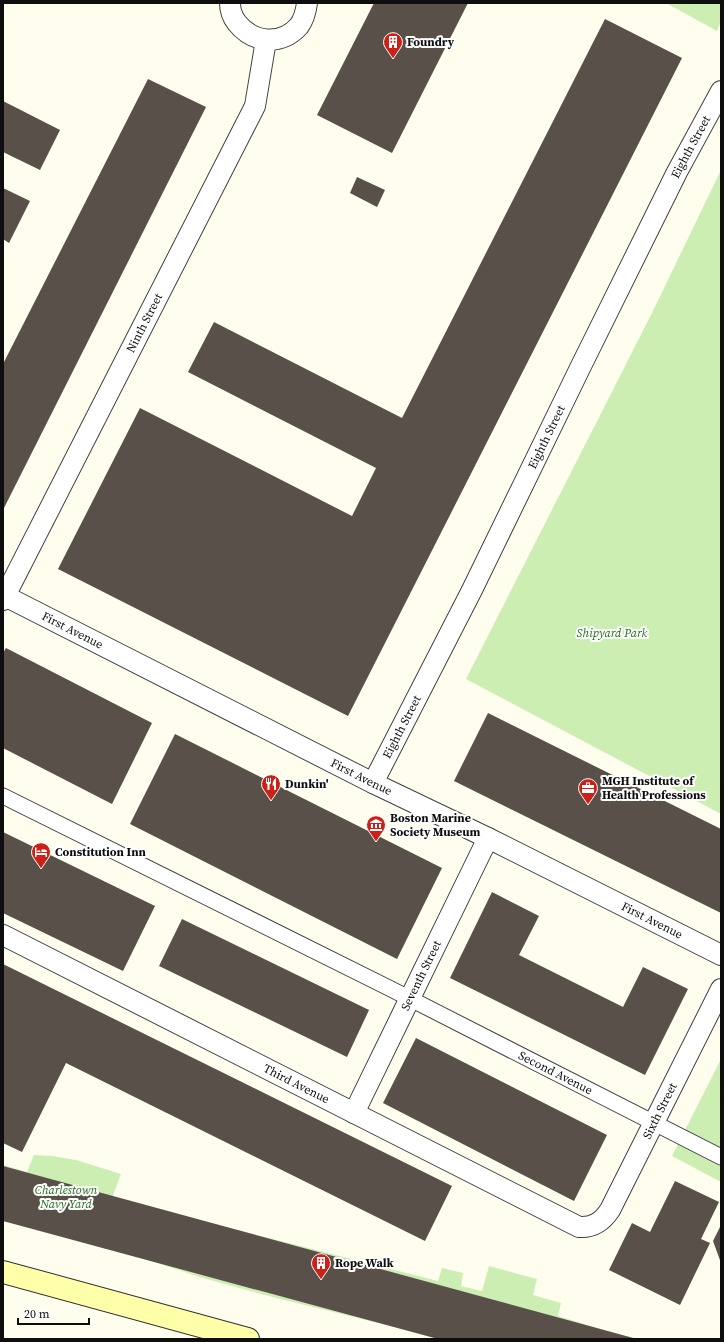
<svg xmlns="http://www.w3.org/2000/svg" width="724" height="1342" viewBox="0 0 724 1342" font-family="'Source Serif 4',serif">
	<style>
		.green { fill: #cceeb3 }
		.building { fill: #585049 }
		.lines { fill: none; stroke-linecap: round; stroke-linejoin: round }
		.pedestrian-casing { stroke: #414141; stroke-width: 17 }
		.minor-casing { stroke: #414141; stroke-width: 22 }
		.secondary-casing { stroke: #303030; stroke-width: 24 }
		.pedestrian { stroke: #fff; stroke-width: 15 }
		.minor { stroke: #fff; stroke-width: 20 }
		.secondary { stroke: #fffea9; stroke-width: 22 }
		.labels { text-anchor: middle; stroke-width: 4; stroke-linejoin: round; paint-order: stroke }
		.poi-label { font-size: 12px; font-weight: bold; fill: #0e0e0e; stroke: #fff; text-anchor: start }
		.street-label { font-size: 12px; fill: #0e0e0e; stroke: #fff }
		.park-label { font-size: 12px; font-style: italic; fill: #206d17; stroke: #fff }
	</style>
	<rect width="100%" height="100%" fill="#fffdee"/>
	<g class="green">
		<polygon points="666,3 721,3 721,21 717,31"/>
		<polygon points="721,170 721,814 466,679 653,311"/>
		<polygon points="721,1059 721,1182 672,1156"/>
		<polygon points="34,1155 52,1156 76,1160 121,1174 112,1198 438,1281 442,1268 463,1273 461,1286 482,1291 489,1266 537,1279 533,1295 561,1303 558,1316 633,1339 415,1332 276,1298 203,1278 93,1242 3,1221 3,1165 27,1172"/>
	</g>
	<g class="building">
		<polygon points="374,3 468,3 392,153 317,115"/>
		<polygon points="605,19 682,58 348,716 58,569 140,408 352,516 376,468 188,372 214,322 402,418"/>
		<polygon points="148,79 206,107 3,510 3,364"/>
		<polygon points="3,101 60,130 40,170 3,152"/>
		<polygon points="357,177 385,190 377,207 350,193"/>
		<polygon points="3,188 30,201 9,243 3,239"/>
		<polygon points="6,648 152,723 112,804 3,748 3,653"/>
		<polygon points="488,713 721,829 721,913 454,781"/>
		<polygon points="175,734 442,868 397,959 130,824"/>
		<polygon points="3,832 155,906 123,971 3,913"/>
		<polygon points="492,892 539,916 519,955 623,1007 643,967 688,989 645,1075 450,978"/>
		<polygon points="182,919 369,1010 347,1057 159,966"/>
		<polygon points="3,964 452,1186 425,1241 66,1063 22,1152 3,1143"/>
		<polygon points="416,1038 607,1135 574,1201 383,1103"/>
		<polygon points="3,1166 637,1339 438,1339 3,1221"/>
		<polygon points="675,1181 719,1202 701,1239 710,1243 680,1305 609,1270 632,1223 650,1232"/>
		<polygon points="721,1225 721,1263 713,1241"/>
	</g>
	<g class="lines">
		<g class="pedestrian-casing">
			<g id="pedestrian">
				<path id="s1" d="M3,796l386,192 332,169"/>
			</g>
		</g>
		<g class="minor-casing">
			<g id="minor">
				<path d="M230,3c0,7 3,15 7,20 16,20 44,23 62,3 5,-7 7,-15 8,-23"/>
				<path id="s2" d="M3,595l370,188 115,55 233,117"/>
				<path id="s3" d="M3,600l252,-494 11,-66"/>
				<path id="s4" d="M373,783l99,-193 109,-224 96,-194 44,-81"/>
				<path id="s5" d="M3,935l576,292c14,1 23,-5 31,-17l111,-221"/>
				<path id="s6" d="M354,1113l134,-275"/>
			</g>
		</g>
		<g class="secondary-casing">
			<polyline id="secondary" points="3,1272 248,1339"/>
		</g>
		<use href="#pedestrian" class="pedestrian"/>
		<use href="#minor" class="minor"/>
		<use href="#secondary" class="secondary"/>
	</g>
	<defs>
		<g id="building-pin" transform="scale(1)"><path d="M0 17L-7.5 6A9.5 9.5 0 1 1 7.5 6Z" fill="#cd2117" stroke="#fff"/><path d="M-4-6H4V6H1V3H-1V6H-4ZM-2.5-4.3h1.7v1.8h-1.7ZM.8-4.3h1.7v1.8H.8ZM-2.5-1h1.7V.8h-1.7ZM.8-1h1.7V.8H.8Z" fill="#fff"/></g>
		<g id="restaurant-pin" transform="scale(1)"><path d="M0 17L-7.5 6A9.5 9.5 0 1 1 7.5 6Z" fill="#cd2117" stroke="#fff"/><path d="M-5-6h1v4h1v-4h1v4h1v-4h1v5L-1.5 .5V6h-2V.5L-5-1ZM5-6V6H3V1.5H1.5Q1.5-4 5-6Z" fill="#fff"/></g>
		<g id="office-pin" transform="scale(1)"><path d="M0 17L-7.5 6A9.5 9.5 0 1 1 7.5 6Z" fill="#cd2117" stroke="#fff"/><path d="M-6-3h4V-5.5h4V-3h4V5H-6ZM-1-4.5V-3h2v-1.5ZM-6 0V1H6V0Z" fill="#fff"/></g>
		<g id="museum-pin" transform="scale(1)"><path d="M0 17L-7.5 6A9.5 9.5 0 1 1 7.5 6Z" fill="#cd2117" stroke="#fff"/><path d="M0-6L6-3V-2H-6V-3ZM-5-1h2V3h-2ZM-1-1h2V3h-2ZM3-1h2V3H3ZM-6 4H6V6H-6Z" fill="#fff"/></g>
		<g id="hotel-pin" transform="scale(1)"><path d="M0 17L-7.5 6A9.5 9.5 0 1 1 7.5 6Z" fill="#cd2117" stroke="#fff"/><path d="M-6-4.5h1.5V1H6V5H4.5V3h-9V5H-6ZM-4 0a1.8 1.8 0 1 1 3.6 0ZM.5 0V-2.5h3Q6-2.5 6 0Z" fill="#fff"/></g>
	</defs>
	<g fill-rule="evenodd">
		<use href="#building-pin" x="393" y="42"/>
		<use href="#restaurant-pin" x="271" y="784"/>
		<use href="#office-pin" x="588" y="788"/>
		<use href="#museum-pin" x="376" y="825"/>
		<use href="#hotel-pin" x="41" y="852"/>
		<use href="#building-pin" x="321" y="1263"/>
	</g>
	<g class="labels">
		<g class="poi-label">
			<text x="407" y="46">Foundry</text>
			<text x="602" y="785">MGH Institute of<tspan x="602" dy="14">Health Professions</tspan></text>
			<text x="285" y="788">Dunkin'</text>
			<text x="390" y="822">Boston Marine<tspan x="390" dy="14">Society Museum</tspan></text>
			<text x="55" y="856">Constitution Inn</text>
			<text x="335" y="1267">Rope Walk</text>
		</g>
		<g class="street-label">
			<text dy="4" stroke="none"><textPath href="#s4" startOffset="711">Eighth Street</textPath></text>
			<text dy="4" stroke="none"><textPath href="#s3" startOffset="311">Ninth Street</textPath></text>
			<text dy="4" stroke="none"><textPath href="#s4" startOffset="387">Eighth Street</textPath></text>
			<text dy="4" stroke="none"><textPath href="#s2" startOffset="78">First Avenue</textPath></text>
			<text dy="4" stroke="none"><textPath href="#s4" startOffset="63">Eighth Street</textPath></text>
			<text dy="4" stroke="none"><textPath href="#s2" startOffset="402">First Avenue</textPath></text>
			<text dy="4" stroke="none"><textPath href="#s2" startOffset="726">First Avenue</textPath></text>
			<text dy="4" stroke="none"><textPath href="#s6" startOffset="153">Seventh Street</textPath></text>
			<text dy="4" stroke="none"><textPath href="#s1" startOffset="618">Second Avenue</textPath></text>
			<text dy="4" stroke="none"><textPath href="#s5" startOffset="329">Third Avenue</textPath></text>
			<text dy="4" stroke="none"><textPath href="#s5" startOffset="794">Sixth Street</textPath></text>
		</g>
		<g class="park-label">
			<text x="612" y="637">Shipyard Park</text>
			<text x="66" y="1194">Charlestown<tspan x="66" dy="14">Navy Yard</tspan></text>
		</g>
	</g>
	<rect width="724" height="1342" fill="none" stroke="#0e0e0e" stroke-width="8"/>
	<path d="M18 1318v6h71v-6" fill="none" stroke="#0e0e0e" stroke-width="2"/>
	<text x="24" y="1318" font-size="12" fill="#0e0e0e" stroke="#ffffff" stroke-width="3" paint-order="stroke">20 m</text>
</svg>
